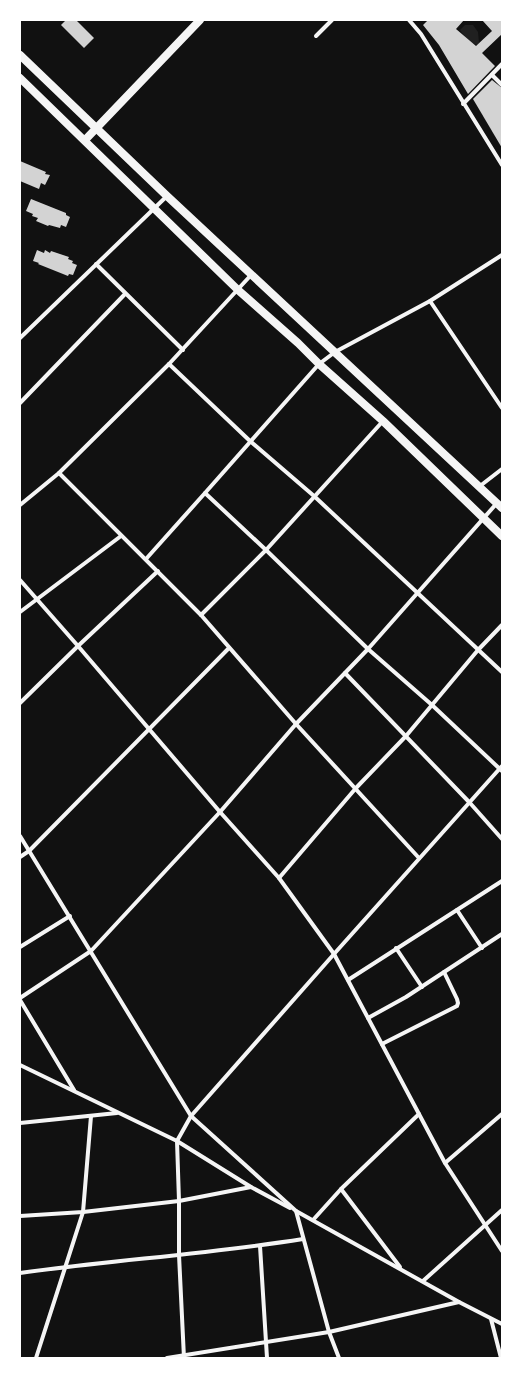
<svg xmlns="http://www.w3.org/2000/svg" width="522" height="1378" viewBox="0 0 522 1378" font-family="Karla,sans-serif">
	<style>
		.green { fill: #202020 }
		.building { fill: #d3d3d3 }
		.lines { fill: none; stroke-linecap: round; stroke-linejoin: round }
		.minor { stroke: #f5f5f5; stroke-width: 4 }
		.secondary { stroke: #f5f5f5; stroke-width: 8 }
	</style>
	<rect width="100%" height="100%" fill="#111"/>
	<path class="green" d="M465,25h8l5,7 1,11 -2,2c-8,-3 -13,-9 -17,-15z"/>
	<g class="building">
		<polygon points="66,20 76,20 94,38 84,48 61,25"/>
		<polygon points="428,20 464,20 456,29 476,46 492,31 482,20 502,20 502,34 482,53 495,66 468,94 439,45 423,25"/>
		<polygon points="492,80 502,88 502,148 473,99"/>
		<polygon points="20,161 46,172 45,174 50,175 45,185 41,183 39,189 20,181"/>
		<polygon points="31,199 66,213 66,215 70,217 66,227 61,225 60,228 49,225 48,226 36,221 38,218 32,216 33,214 26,211"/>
		<polygon points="37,250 44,253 45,250 50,253 51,251 69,257 68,259 73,261 72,263 77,265 73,275 69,274 68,276 38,264 39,263 33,261"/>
	</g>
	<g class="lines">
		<g class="minor">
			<polyline points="409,20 421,34 502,165"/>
			<polyline points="316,36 332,20"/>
			<polyline points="492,75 502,85"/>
			<polyline points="463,104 502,64"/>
			<polyline points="96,264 183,350"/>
			<polyline points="430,301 502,408"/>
			<polyline points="20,338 167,196"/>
			<polyline points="169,364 250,441 314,496 502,672"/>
			<polyline points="20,403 125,294"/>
			<polyline points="59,473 201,615 296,724 419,858"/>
			<polyline points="480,486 502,469"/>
			<polyline points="205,493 266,550 368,649 432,705 502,771"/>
			<polyline points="20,505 59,473 169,364 252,274"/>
			<polyline points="146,559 205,493 319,364 335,352 430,301 502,255"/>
			<polyline points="20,580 78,646 220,812 279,878 334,954 445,1163 502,1251"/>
			<polyline points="20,612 121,536"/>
			<polyline points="201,615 266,550 383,421"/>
			<polyline points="345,673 470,803 502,839"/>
			<polyline points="20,703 78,646 158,571"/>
			<polyline points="20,836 191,1116 296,1211 329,1332 339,1358"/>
			<polyline points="20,857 29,851 229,648"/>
			<polyline points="279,878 356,788 406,736 478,650 502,625"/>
			<polyline points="457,910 482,948"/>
			<polyline points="20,947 70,916"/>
			<polyline points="396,948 422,987"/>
			<polyline points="348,980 502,881"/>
			<polyline points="20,998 91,951 220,812 296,724 368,649 497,503"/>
			<polyline points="20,1000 74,1090"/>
			<polyline points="368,1018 406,997 502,934"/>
			<polyline points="382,1044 457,1006 458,1003 457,999 444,972"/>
			<polyline points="20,1065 177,1141 251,1187 290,1208"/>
			<polyline points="20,1123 117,1113"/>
			<polyline points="445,1163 502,1114"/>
			<polyline points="341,1189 400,1267"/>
			<polyline points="296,1211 459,1302 502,1324"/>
			<polyline points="20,1216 83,1212 179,1201 251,1187"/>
			<polyline points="313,1220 341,1189 419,1114"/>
			<polyline points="260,1246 267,1358"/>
			<path d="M20,1273c94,-13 189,-19 283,-34"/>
			<polyline points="423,1281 502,1210"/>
			<polyline points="491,1319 501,1358"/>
			<polyline points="36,1358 83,1212 91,1116"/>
			<polyline points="167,1358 329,1332 459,1302"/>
			<polyline points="184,1358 179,1255 179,1201 177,1141 191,1116 334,954 502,766"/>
		</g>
		<g class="secondary">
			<polyline points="20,55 167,196 502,508"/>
			<polyline points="20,78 238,290 298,343 319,364 383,421 502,536"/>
			<polyline points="85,140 200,20"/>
		</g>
	</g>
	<rect width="522" height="1378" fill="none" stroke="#ffffff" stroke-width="42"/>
</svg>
